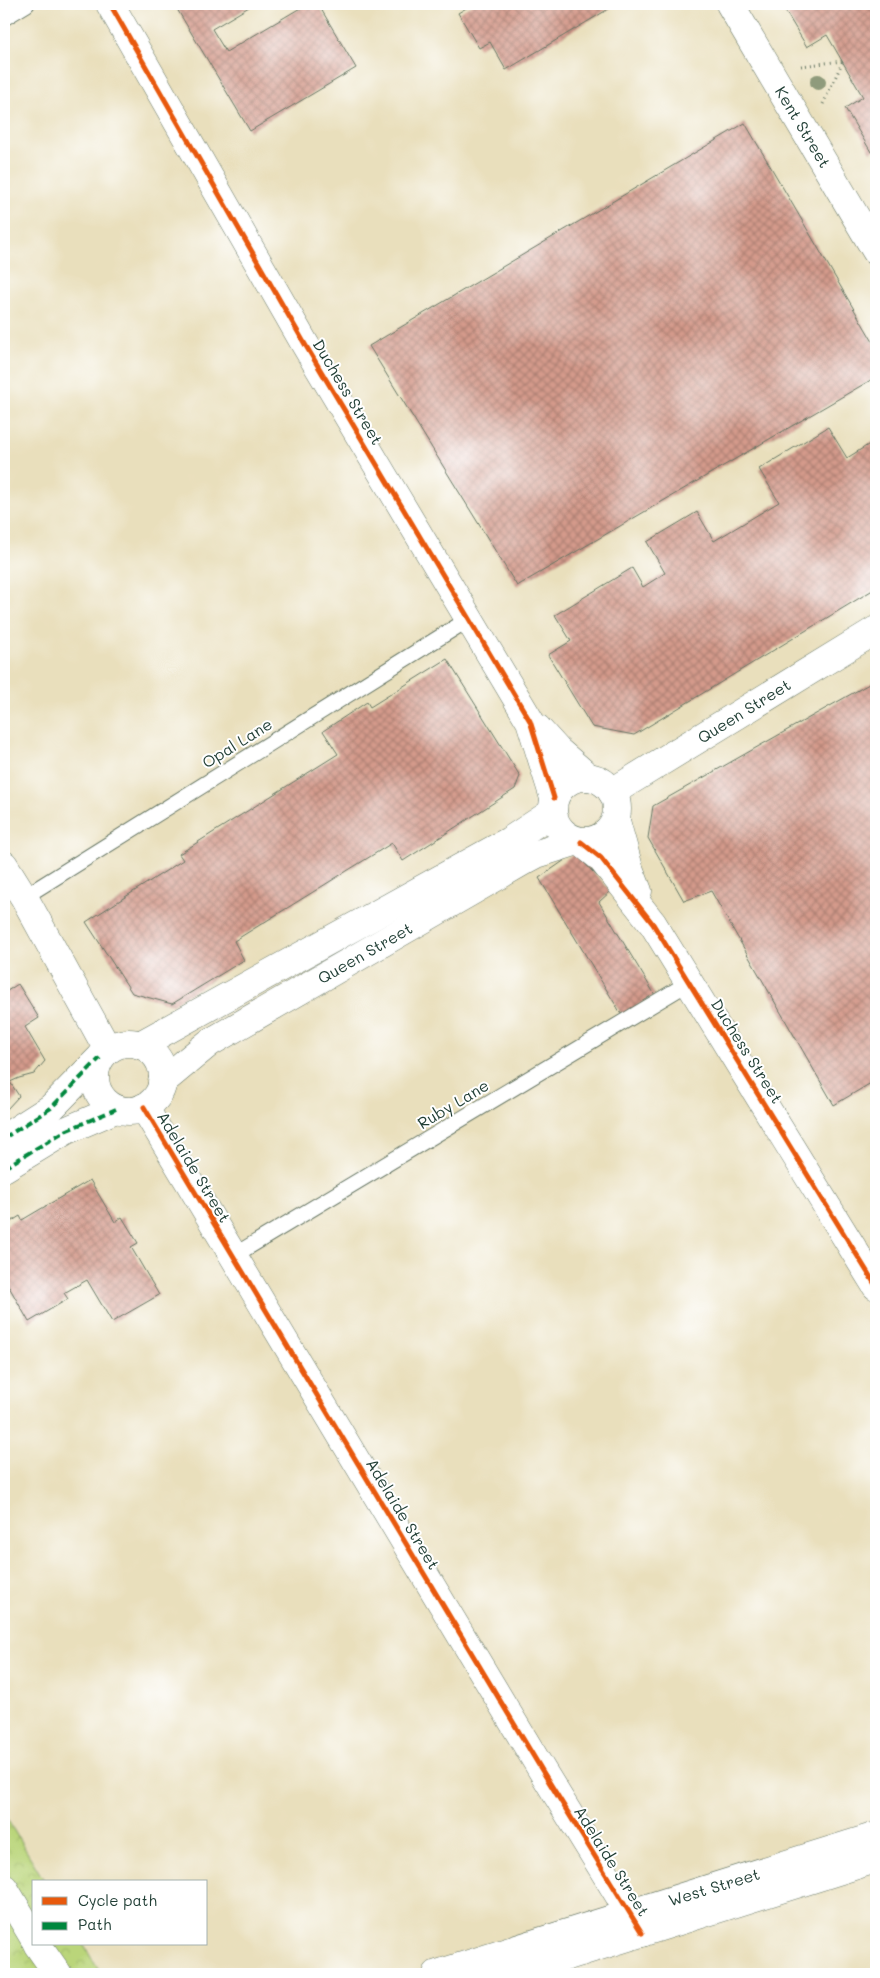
<svg xmlns="http://www.w3.org/2000/svg" width="880" height="1978" viewBox="0 0 880 1978" font-family="Mali,sans-serif">
	<style>
		.park { fill: url(#park-crowns); stroke: #6c8957 }
		.building { fill: url(#building-cross-hatch) }
		.lines { fill: none; stroke-linecap: round; stroke-linejoin: round }
		.service-casing { stroke: #667664; stroke-width: 17 }
		.minor-casing { stroke: #667664; stroke-width: 29 }
		.tertiary-casing { stroke: #667664; stroke-width: 29 }
		.path { stroke: #667664; stroke-width: 3; stroke-dasharray: 1 4; stroke-linecap: butt }
		.service { stroke: #fff; stroke-width: 15 }
		.minor { stroke: #fff; stroke-width: 28 }
		.tertiary { stroke: #fff; stroke-width: 28 }
		.quiet { stroke: #00873e; stroke-width: 4; stroke-dasharray: 8 4; stroke-linecap: butt }
		.cycleway-casing { stroke: #fff; stroke-width: 8 }
		.cycleway { stroke: #e8590c; stroke-width: 5 }
		.tree { fill: #8f9b7b }
		.labels { text-anchor: middle; stroke-width: 4; stroke-linejoin: round; paint-order: stroke }
		.street-label { font-size: 16px; fill: #1f3d34; stroke: #fff }
	</style>
	<defs>
		<pattern id="park-crowns" width="20" height="18" patternUnits="userSpaceOnUse" patternTransform="scale(1.25)"><rect width="20" height="18" fill="#bad57a"/><path d="M2 6a3 3 0 1 1 6 0M12 15a3 3 0 1 1 6 0" fill="none" stroke="#9fb86a"/></pattern>
		<pattern id="building-cross-hatch" width="8" height="8" patternUnits="userSpaceOnUse" patternTransform="scale(1.25)"><rect width="8" height="8" fill="#d49a8b"/><path d="M0 0l8 8M0 8l8-8" fill="none" stroke="#ab7f72"/></pattern>
	</defs>
	<rect width="100%" height="100%" fill="#fff"/>
	<filter id="ink" filterUnits="userSpaceOnUse"><feTurbulence type="fractalNoise" baseFrequency=".02" numOctaves="2"/><feDisplacementMap in="SourceGraphic" scale="10" xChannelSelector="R" yChannelSelector="G"/><feConvolveMatrix kernelMatrix="1 2 1 2 8 2 1 2 1" color-interpolation-filters="sRGB"/></filter>
	<filter id="wash" filterUnits="userSpaceOnUse"><feTurbulence type="fractalNoise" baseFrequency=".0096" numOctaves="4" result="noise"/><feDisplacementMap in="SourceGraphic" scale="20" xChannelSelector="R" yChannelSelector="G"/><feGaussianBlur stdDeviation="1.12" result="paint"/><feColorMatrix in="noise" values="0 0 0 0 0 0 0 0 0 0 0 0 0 0 0 0 0 1.4 0 .05"/><feComposite in="paint" operator="in"/></filter>
	<g filter="url(#wash)">
		<rect width="100%" height="100%" fill="#e9dfbc"/>
		<polygon class="park" points="4,1814 45,1882 34,1882 34,1944 83,1944 101,1974 4,1974"/>
		<g id="blocks">
			<g class="building">
				<polygon points="174,4 254,4 212,29 226,52 307,4 318,4 356,68 250,131"/>
				<polygon points="473,4 617,4 506,70 490,42 479,48 458,13"/>
				<polygon points="781,4 876,4 876,149 871,152 845,108 863,97 827,35 807,47"/>
				<polygon points="745,123 876,347 876,377 517,586 369,346"/>
				<polygon points="828,427 847,458 876,440 876,588 634,735 592,727 548,655 571,641 555,615 632,568 643,587 665,573 647,542 697,512 714,541 779,502 759,469"/>
				<polygon points="447,659 520,776 515,789 403,861 392,843 234,941 244,960 172,1004 132,993 86,922 183,860 179,854 338,754 323,731 367,702 370,707"/>
				<polygon points="876,680 876,1080 834,1105 711,891 684,901 648,838 653,806"/>
				<polygon points="575,853 611,891 599,902 655,995 623,1017 539,878"/>
				<polygon points="18,984 39,1018 25,1027 45,1061 34,1074 19,1078 10,1082 19,1096 7,1109 4,1110 4,993"/>
				<polygon points="90,1180 115,1222 122,1217 138,1243 131,1247 159,1295 112,1322 87,1280 64,1293 68,1299 29,1322 4,1278 4,1226 20,1216 22,1220"/>
			</g>
		</g>
	</g>
	<g filter="url(#ink)">
		<use href="#blocks" fill-opacity="0" stroke="#667664" stroke-width="1"/>
		<g class="lines">
			<g class="service-casing">
				<g id="service">
					<polyline points="4,18 27,4"/>
					<polyline points="24,897 469,619"/>
					<polyline points="233,1256 690,982"/>
				</g>
			</g>
			<g class="minor-casing">
				<g id="minor">
					<polyline points="110,4 306,346 530,721 554,798"/>
					<polyline points="730,4 876,251"/>
					<polyline points="537,728 557,750 588,777"/>
					<polyline points="616,821 629,868 638,891"/>
					<polyline points="581,842 601,858 653,924 876,1286"/>
					<polyline points="4,865 24,897 108,1050"/>
					<polyline points="144,1107 543,1772 642,1933"/>
					<polyline points="4,1138 51,1108 100,1058"/>
					<polyline points="4,1168 65,1131 116,1109"/>
				</g>
			</g>
			<g class="tertiary-casing">
				<g id="tertiary">
					<circle cx="585" cy="809" r="32"/>
					<polyline points="612,792 876,630"/>
					<circle cx="129" cy="1077" r="34"/>
					<polyline points="140,1045 509,841 553,812"/>
					<polyline points="162,1082 209,1043 522,862 537,854 578,841"/>
					<polyline points="4,1888 34,1938"/>
					<polyline points="37,1944 58,1974"/>
					<polyline points="437,1974 876,1836"/>
					<polyline points="511,1974 876,1859"/>
				</g>
			</g>
			<g class="path">
				<polyline points="801,66 842,61"/>
				<polyline points="823,104 843,61"/>
			</g>
			<use href="#service" class="service"/>
			<use href="#minor" class="minor"/>
			<use href="#tertiary" class="tertiary"/>
			<g class="quiet">
				<polyline points="4,1138 51,1108 100,1058"/>
				<polyline points="4,1168 65,1131 116,1109"/>
			</g>
			<g class="cycleway-casing">
				<g id="cycleway">
					<polyline points="110,4 306,346 530,721 554,798"/>
					<polyline points="581,842 601,858 653,924 876,1286"/>
					<polyline points="144,1107 543,1772 642,1933"/>
				</g>
			</g>
			<use href="#cycleway" class="cycleway"/>
		</g>
		<circle class="tree" cx="818" cy="82" r="8"/>
	</g>
	<g class="labels">
		<g class="street-label">
			<text transform="translate(803 127) rotate(59)" y="6">Kent Street</text>
			<text transform="translate(348 392) rotate(59)" y="6">Duchess Street</text>
			<text transform="translate(744 711) rotate(-32)" y="6">Queen Street</text>
			<text transform="translate(237 743) rotate(-32)" y="6">Opal Lane</text>
			<text transform="translate(365 953) rotate(-30)" y="6">Queen Street</text>
			<text transform="translate(747 1051) rotate(58)" y="6">Duchess Street</text>
			<text transform="translate(453 1104) rotate(-31)" y="6">Ruby Lane</text>
			<text transform="translate(194 1167) rotate(59)" y="6">Adelaide Street</text>
			<text transform="translate(403 1514) rotate(59)" y="6">Adelaide Street</text>
			<text transform="translate(612 1861) rotate(58)" y="6">Adelaide Street</text>
			<text transform="translate(714 1887) rotate(-17)" y="6">West Street</text>
		</g>
	</g>
	<rect width="880" height="1978" fill="none" stroke="#fff" stroke-width="20"/>
	<rect x="32" y="1880" width="175" height="65" fill="#ffffff" stroke="#a5b1ae"/>
	<rect x="42" y="1897" width="25" height="8" fill="#e8590c" stroke="#a5b1ae"/>
	<text x="78" y="1906" font-size="15" fill="#1f3d34">Cycle path</text>
	<rect x="42" y="1922" width="25" height="8" fill="#00873e" stroke="#a5b1ae"/>
	<text x="78" y="1930" font-size="15" fill="#1f3d34">Path</text>
</svg>
